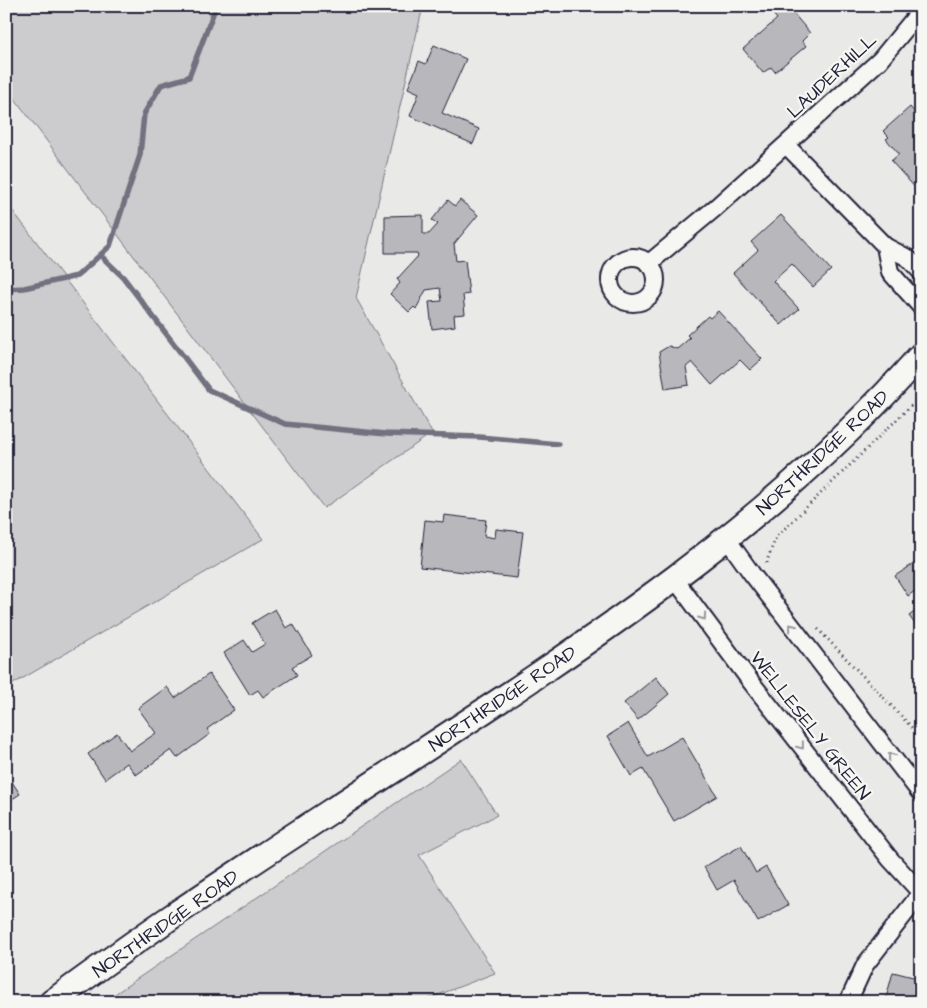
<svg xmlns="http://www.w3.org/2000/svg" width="927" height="1008" viewBox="0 0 927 1008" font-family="'Architects Daughter',sans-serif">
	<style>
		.green { fill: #ccccce; stroke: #777784 }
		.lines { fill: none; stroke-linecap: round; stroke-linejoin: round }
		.stream { stroke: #71717f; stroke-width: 5.5 }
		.building { fill: #b8b8bc; stroke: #22223b }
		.minor-casing { stroke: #22223b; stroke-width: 20 }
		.secondary-casing { stroke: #22223b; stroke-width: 28 }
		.path { stroke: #22223b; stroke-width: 3; stroke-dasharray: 1 4; stroke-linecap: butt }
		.minor { stroke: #f6f6f2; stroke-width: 16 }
		.secondary { stroke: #f6f6f2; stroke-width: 24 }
		.oneway { stroke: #9797a0 }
		.labels { text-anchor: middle; stroke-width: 4.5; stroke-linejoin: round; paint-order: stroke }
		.street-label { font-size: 19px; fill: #22223b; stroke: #f6f6f2 }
	</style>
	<rect width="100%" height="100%" fill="#e9e9e7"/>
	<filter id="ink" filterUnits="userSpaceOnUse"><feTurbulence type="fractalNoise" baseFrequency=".02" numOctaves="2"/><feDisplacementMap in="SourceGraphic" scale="10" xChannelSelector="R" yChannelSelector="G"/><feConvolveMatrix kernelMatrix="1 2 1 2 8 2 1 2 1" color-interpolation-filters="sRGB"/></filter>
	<g filter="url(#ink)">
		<g class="green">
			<polygon points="6,6 423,6 356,298 432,433 324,508 6,87"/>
			<polygon points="6,202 263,539 6,688"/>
			<polygon points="461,759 497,815 419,855 495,973 420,1002 103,1002"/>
		</g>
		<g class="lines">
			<g class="stream">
				<polyline points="100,255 123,277 209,390 285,424 386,434 479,437 558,444"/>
				<polyline points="6,289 24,288 77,276 110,246 140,155 144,114 161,85 189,77 216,6"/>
			</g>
		</g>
		<g class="building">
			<polygon points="769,6 787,6 810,33 802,41 806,46 775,72 771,67 763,73 743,49 777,19 768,8"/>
			<polygon points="434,45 466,59 442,113 479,129 473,144 410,116 419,93 408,88 419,61 426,64"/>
			<polygon points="910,107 921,119 920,193 891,161 899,154 886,139 889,137 883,131"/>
			<polygon points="448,200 455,206 460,200 478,215 454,244 456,261 465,260 469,294 463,295 465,314 454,315 455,326 432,329 429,302 442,301 440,288 426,290 416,309 414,307 409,312 390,294 400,283 397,279 418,256 417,253 385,253 385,216 423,215 423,234 429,234 438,224 432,220"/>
			<polygon points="781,215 831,270 813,287 792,264 773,281 799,309 781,325 733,273 758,250 751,242"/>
			<polygon points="718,311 762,359 750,370 740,360 712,385 692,362 686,367 689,385 665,389 659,352 669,346 677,349 690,338 687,335 708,316 710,318"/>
			<polygon points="444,515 486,520 484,536 495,538 496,529 523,532 517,578 420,567 425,520 443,522"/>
			<polygon points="921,559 921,590 919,588 908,596 895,576"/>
			<polygon points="921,607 921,632 909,616"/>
			<polygon points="275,609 286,628 293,624 312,655 292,667 297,675 263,697 258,690 250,695 224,653 244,640 252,652 265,644 252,623"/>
			<polygon points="209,674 234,710 207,729 210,734 177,758 171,750 136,775 127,763 105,779 88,754 117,733 130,751 156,733 138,708 167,687 175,698"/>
			<polygon points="656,677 669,694 638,720 624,703"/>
			<polygon points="628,723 648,757 682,737 717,796 674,821 643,769 631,776 608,736"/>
			<polygon points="6,773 20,794 6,803"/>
			<polygon points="741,846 756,873 766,867 788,905 758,922 734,880 717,890 704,867"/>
			<polygon points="893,972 921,979 921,1002 885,1002"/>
		</g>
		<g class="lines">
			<g class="minor-casing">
				<g id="minor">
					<polyline points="786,145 885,246 890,272 921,307"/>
					<polyline points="885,246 908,258 921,272"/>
					<circle cx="633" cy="280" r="23"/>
					<polyline points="648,264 714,209 880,60 921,10"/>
					<polyline points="727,539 752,574 921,794"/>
					<polyline points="674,578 751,682 890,859 921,893"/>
					<polyline points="848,1002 865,965 921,893"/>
				</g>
			</g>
			<g class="secondary-casing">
				<path id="secondary" d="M52,1002c41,-30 82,-60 125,-89 69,-47 139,-92 209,-138 190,-124 384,-248 535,-420"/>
			</g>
			<g class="path">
				<polyline points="767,563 767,561 776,537 921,396"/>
				<polyline points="818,629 921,737"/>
			</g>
			<use href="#minor" class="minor"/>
			<use href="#secondary" class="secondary"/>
		</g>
		<defs><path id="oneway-chevron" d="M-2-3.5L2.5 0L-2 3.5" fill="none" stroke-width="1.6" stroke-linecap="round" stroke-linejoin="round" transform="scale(1.25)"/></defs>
		<g class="oneway">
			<use href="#oneway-chevron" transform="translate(703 617) rotate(54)"/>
			<use href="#oneway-chevron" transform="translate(792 627) rotate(-128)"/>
			<use href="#oneway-chevron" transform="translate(801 746) rotate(52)"/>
			<use href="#oneway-chevron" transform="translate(891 756) rotate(-128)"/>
		</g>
	</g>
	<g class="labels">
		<g class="street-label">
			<text transform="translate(831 75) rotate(-43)" y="7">LAUDERHILL</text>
			<text transform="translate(822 452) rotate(-43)" y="7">NORTHRIDGE ROAD</text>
			<text transform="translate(502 698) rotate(-34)" y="7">NORTHRIDGE ROAD</text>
			<text transform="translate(811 725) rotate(52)" y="7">WELLESELY GREEN</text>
			<text transform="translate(165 923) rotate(-35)" y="7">NORTHRIDGE ROAD</text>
		</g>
	</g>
	<rect width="927" height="1008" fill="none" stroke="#f6f6f2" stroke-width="25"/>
	<rect x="12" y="12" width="902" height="983" fill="none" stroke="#22223b" stroke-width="2" filter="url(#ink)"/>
</svg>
